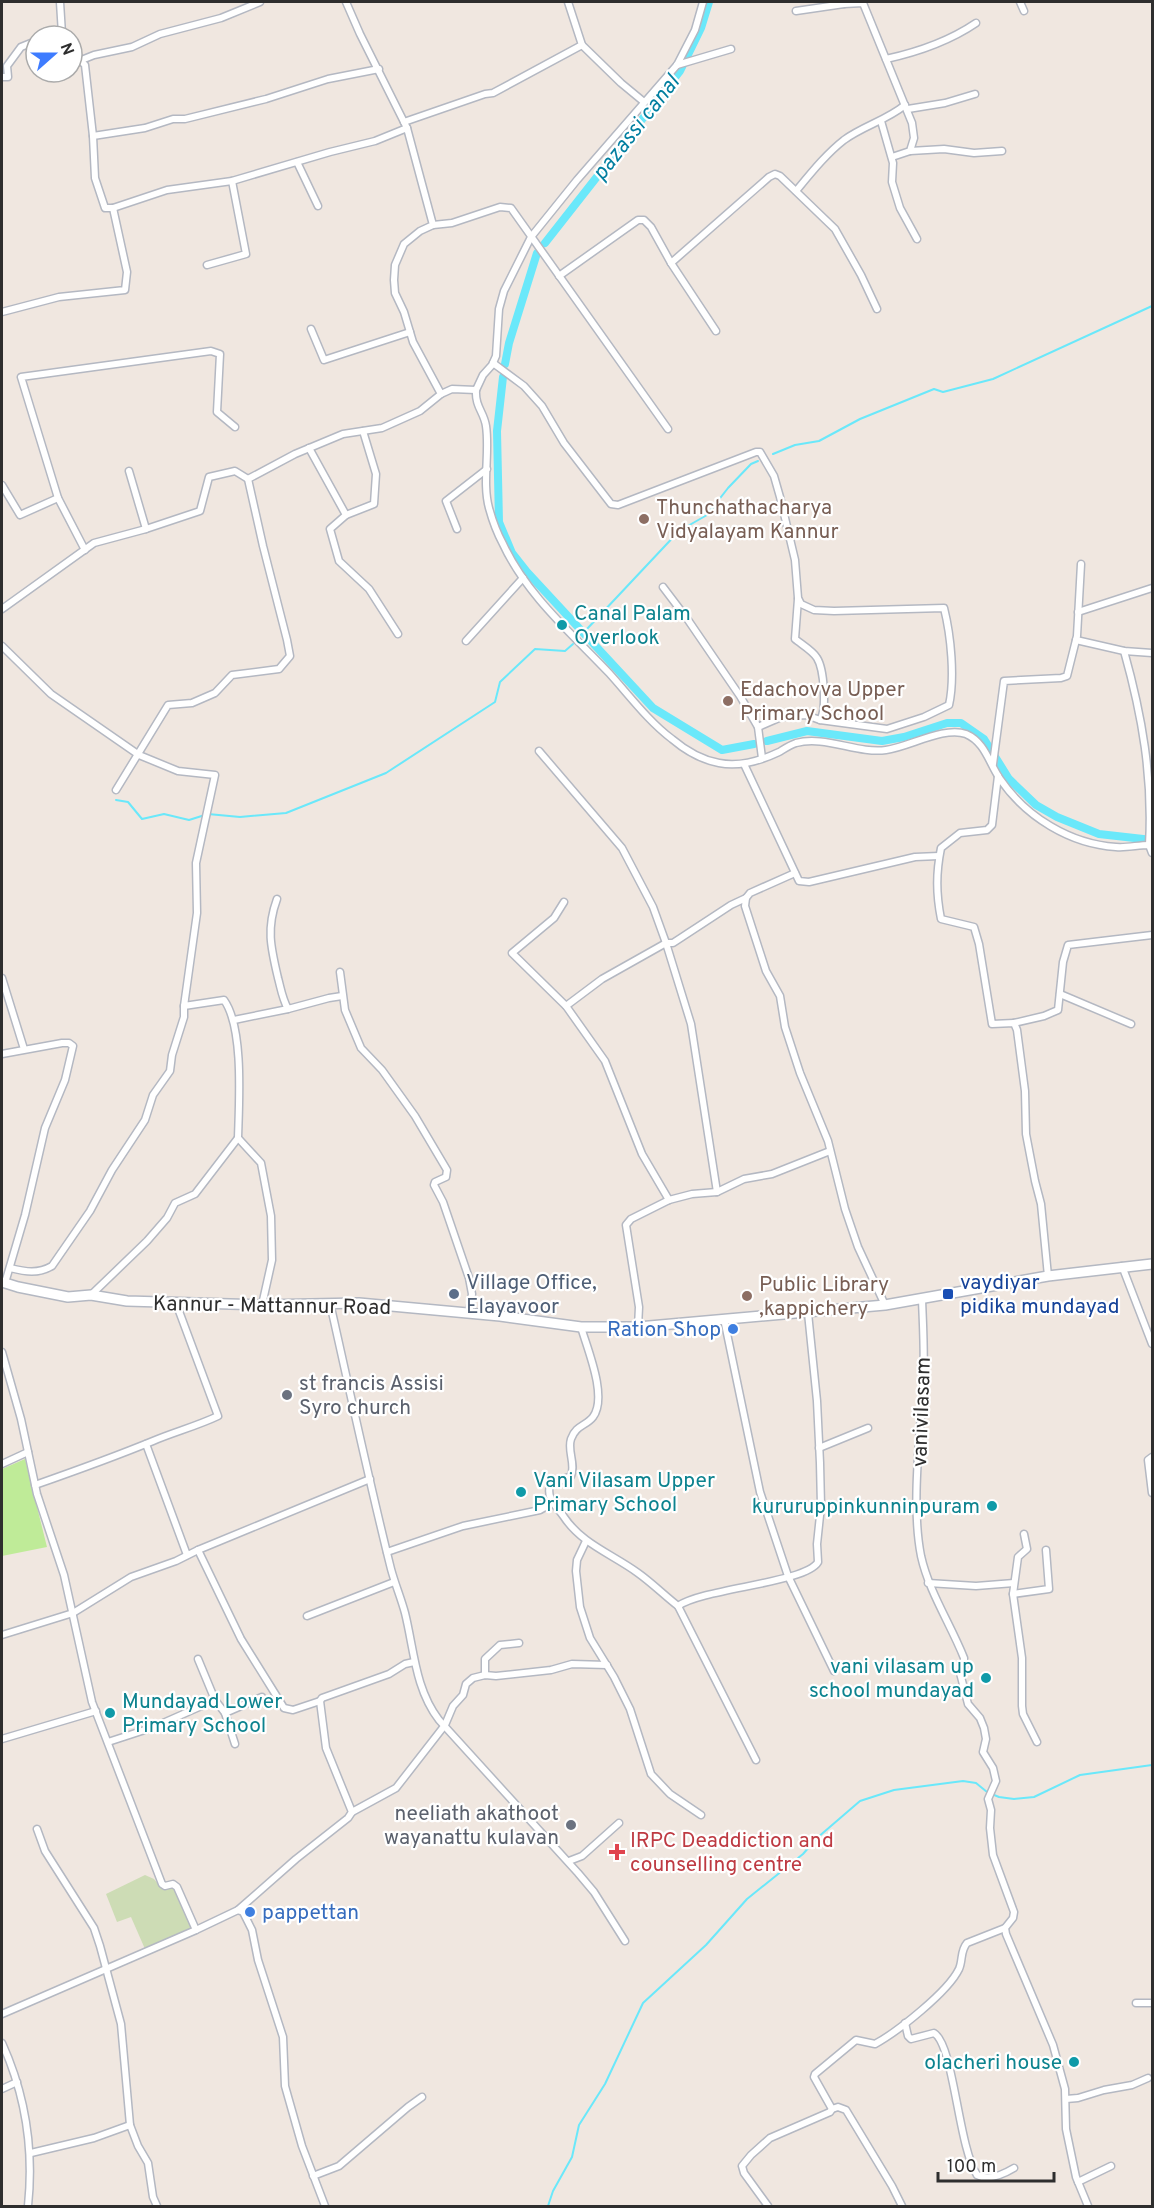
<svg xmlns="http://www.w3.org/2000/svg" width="1154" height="2208" viewBox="0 0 1154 2208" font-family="Overpass,sans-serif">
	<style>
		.green { fill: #bfeb98 }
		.cemetery { fill: #cddcb5 }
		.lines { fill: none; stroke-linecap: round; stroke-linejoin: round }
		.stream { stroke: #6ae8fa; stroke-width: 2 }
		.canal { stroke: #6ae8fa; stroke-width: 8 }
		.street-casing { stroke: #b4b8c2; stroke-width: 9 }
		.secondary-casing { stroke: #b4b8c2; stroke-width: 12 }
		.street { stroke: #fff; stroke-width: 6 }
		.secondary { stroke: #fff; stroke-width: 9 }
		.education-dot { fill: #8d6e63; stroke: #fff; stroke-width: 2 }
		.culture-dot { fill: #0f9aa8; stroke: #fff; stroke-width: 2 }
		.service-dot { fill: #5c6f8a; stroke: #fff; stroke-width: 2 }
		.transit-dot { fill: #1a4fb4; stroke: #fff; stroke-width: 2 }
		.shop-dot { fill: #3f7fe0; stroke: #fff; stroke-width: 2 }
		.worship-dot { fill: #6b7280; stroke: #fff; stroke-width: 2 }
		.health-dot { fill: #e0444e; stroke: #fff; stroke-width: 2 }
		.labels { text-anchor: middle; stroke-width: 4.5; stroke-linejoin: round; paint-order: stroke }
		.education-label { font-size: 21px; fill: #785e54; stroke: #fff; text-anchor: start }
		.culture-label { font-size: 21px; fill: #0d838f; stroke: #fff; text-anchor: start }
		.service-label { font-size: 21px; fill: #4e5e75; stroke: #fff; text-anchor: start }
		.transit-label { font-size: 21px; fill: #164399; stroke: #fff; text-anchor: start }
		.street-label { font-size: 21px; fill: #2e2e2e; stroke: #fff }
		.shop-label { font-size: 21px; fill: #366cbe; stroke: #fff; text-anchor: end }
		.worship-label { font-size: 21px; fill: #5b616d; stroke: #fff; text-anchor: start }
		.health-label { font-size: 21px; fill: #be3a42; stroke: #fff; text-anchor: start }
		.water-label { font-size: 22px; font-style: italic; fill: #027fa0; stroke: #fff }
	</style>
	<rect width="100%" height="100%" fill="#f0e7e0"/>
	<polygon class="green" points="25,1459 47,1547 2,1556 2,1469"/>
	<polygon class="cemetery" points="145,1875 154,1879 163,1890 173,1887 175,1888 192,1926 191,1929 145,1949 131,1917 117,1922 106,1894"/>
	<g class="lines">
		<g class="stream">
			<polyline points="773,454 795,445 819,441 860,419 934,389 943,392 993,379 1152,306"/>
			<polyline points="586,630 679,531 707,515 728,488 751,464 758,461"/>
			<polyline points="116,800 128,802 142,819 164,814 189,820 208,814 240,817 286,813 386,773 495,702 500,682 535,649 565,651 573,644"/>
			<polyline points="548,2206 553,2191 572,2157 579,2125 605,2084 643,2003 706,1945 747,1899 803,1854 817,1838 860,1801 894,1790 963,1781 976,1783 987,1792 999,1797 1014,1799 1034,1797 1080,1775 1152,1765"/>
		</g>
		<g class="canal">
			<polyline points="545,243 680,71 701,28 709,2"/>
			<polyline points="505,364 509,343 537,253"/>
			<polyline points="503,377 497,431 499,522 512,553 527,572 653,708 722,750 754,744"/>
			<polyline points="767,741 807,731 882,741 904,737 947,723 961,723 984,739 1009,779 1036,805 1057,817 1099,834 1152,840"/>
		</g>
		<g class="street-casing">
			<g id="street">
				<polyline points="60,2 62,34"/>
				<polyline points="844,2 844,4 863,3 912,123 914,138 910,151 892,157"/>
				<polyline points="1020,2 1024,11"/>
				<polyline points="796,11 844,4"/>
				<polyline points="40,36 42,33 62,34 63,36"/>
				<polyline points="582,45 621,83 644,102"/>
				<polyline points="72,58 81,61 85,65 93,136 95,178 105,208 113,208 167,190 232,181 330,152 375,141 407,128"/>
				<path d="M886,59c32,-7 62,-17 90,-36"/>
				<polyline points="79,61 94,55 132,47 160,34 221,18 260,2"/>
				<polyline points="677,65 731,49"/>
				<polyline points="2,77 8,77 7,66 21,47 36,41"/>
				<polyline points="908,109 945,103 975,94"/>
				<polyline points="881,121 893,163 892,182 900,208 917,239"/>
				<polyline points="404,122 485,94 493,93 582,45 568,2"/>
				<polyline points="93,136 145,128 173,119 185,119 266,99 328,79 379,69"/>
				<polyline points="910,151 944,149 974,153 1002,151"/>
				<polyline points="297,162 318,206"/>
				<path d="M796,191c15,-18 30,-37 48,-51 19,-14 43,-20 61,-35"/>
				<polyline points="433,225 452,223 500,207 511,208 668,429"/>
				<polyline points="671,263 769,177 775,174 780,176 835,229 861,275 877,309"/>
				<polyline points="207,265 246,254 232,181"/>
				<polyline points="559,276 638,220 644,220 651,227 671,263 716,331"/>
				<polyline points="2,312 59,297 125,290 127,272 113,208"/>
				<polyline points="311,329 324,360 410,332"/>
				<path d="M493,363l31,23 18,20 22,37 47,61 7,1 138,-53h4l14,24 6,21 15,63 3,38 3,6 13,6 20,1 110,-3c7,28 11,70 5,97l-25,12 -37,12 -67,-9 -14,-5 -25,2 -23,10"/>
				<path d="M476,390c-1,17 8,22 10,36 4,27 -4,56 3,82 3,11 8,25 14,36 23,50 68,89 106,129 20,22 39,48 63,66 13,11 30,21 47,24 20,4 41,-2 60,-11 5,-3 11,-7 17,-9 29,-8 61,11 90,7 23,-3 58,-24 80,-16 19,8 23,29 34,45 26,38 70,65 116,68 11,1 22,-2 33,-2l3,8"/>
				<polyline points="441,394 452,389 476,390 483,375 492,365 496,356 499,309 504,291 531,237 577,180 677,65 695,30 703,2"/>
				<polyline points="309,448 346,515 330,529 339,561 369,589 398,634"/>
				<polyline points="129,471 146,529"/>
				<polyline points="2,485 20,515 58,498"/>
				<polyline points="346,515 374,504 376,474 363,431"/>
				<polyline points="457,529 446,501 487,469"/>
				<polyline points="85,550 58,498 21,377 211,351 220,354 217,412 235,427"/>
				<polyline points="663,587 688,620 740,696 758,727 762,758"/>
				<path d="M798,599l-3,40c6,5 18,12 22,19 7,11 10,51 3,62"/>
				<polyline points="2,609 94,543 146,529 200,511 209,477 235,471 248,479"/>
				<polyline points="1078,612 1152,588"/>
				<polyline points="1076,640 1124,651 1152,653"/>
				<polyline points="466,641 523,578"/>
				<path d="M2,646l49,48 88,61 39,16 37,4 -19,88 1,50 -13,93 40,-6c20,28 15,102 14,138l23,25 10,53 1,44 -10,45"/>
				<path d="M1124,651c18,64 29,127 25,194h3"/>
				<polyline points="539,751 622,848 653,907 666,943 673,943 731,905 746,898"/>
				<polyline points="744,764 799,881 809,882 915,857 939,856"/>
				<polyline points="993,764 1004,681 1061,678 1067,676 1077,636 1081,564"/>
				<path d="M998,776l-6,49 -5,5 -27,3 -19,15c-5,25 -5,45 0,71l33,8 5,17 13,80 22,-1 3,7 8,61 1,43 9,47 6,23 7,72"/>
				<polyline points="116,790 168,705 192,703 215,693 232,675 279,669 290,656 287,640 263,546 248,479 295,454 343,434 382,428 420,411 441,394 413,342 404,312 395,293 394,280 395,265 404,244 420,231 433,225 407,128 360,34 346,2"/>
				<polyline points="795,873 750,893 746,898 745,906 766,971 780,996 785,1027 800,1073 828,1141 845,1209 858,1247 885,1305"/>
				<path d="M277,899c-11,30 -6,49 1,79 3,11 4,20 10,31l41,-11 13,-2"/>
				<polyline points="564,902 554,918 512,953 566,1006 605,1061 642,1154 669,1200"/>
				<polyline points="340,972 345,1010 361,1048 382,1070 415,1116 447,1170 446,1177 435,1182 434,1185 443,1202 469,1278 472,1294 469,1314"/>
				<polyline points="2,978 24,1049"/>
				<polyline points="1060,994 1131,1024"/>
				<polyline points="566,1006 602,979 666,943 691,1024 717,1192"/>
				<polyline points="234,1020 288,1009"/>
				<polyline points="1014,1023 1044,1016 1058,1010 1063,962 1068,945 1152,935"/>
				<polyline points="2,1054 62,1043 69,1043 73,1046 65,1080 45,1128 25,1215 5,1283"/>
				<polyline points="1122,1266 1152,1344"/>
				<path d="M10,1268c16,4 28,6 42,-2l38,-55 22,-41 33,-50 8,-25 17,-24 2,-16 12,-38v-11"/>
				<polyline points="91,1295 147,1241 167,1218 175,1203 195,1194 238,1138"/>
				<path d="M922,1299c1,29 3,58 1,87 -3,53 -12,119 -2,170 8,36 29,67 43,102v8l-4,7 8,31 12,14 4,10 2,11 -3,13 10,16 3,13 -8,18 3,11 -1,18 3,27 21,57 -1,6 -8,10 1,6 47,111 12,44 1,40 10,48 12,29"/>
				<path d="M330,1303c20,89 39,178 61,266 4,15 10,29 14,44 9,36 10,76 34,107l139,153 16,19 31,49"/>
				<polyline points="724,1319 760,1492 788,1576 834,1671"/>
				<path d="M581,1327c6,21 27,70 12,90 -7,9 -17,8 -22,22 -4,12 5,25 0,37l-21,9c-4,15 7,21 14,32 18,27 48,37 74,56 14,10 26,22 40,33"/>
				<polyline points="638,1327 639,1307 626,1225 631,1219 669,1200 692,1194 717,1192 744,1179 772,1174 830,1151"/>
				<polyline points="2,1352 21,1419 37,1494 64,1575 92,1702 162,1884 165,1886 173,1884 177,1887 196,1930"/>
				<polyline points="146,1444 187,1555"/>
				<polyline points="819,1448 868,1428"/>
				<polyline points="1152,1457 1148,1460 1152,1493"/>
				<polyline points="2,1464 28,1452"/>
				<path d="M35,1485c40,-14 79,-28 118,-44 21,-9 44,-15 65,-25l-42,-113"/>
				<polyline points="1024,1534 1027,1549 1018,1557 1013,1594 1022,1658 1022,1706 1023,1714 1037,1742"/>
				<polyline points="586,1541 577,1560 576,1571 580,1607 590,1638 614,1677 630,1709 651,1774 670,1794 701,1815"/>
				<polyline points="198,1550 241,1639 284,1708 293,1710 320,1701"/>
				<polyline points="387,1552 463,1526 540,1510 552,1503"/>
				<polyline points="928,1583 976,1586 1014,1583"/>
				<polyline points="1013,1594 1049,1589 1046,1550"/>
				<polyline points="307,1616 394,1582"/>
				<polyline points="2,1635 73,1613 131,1577 176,1561 198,1550 370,1479"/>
				<polyline points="198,1659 215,1700"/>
				<polyline points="485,1675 485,1659 500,1645 519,1643"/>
				<polyline points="225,1713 235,1744"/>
				<polyline points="2,1739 96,1711"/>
				<polyline points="108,1742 154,1727 215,1700 225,1713 262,1697"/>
				<path d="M756,1760l-78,-154c26,-18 128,-23 140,-44l-1,-18 4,-38 -1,-43 -3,-62 -9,-88"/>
				<polyline points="352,1812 396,1788 445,1725 453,1706 463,1695 466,1684 473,1678 485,1675 496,1676 551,1670 572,1664 607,1665"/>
				<polyline points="37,1829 45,1851 94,1928 100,1946 121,2024 130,2125 138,2146 148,2163 153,2197 157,2206"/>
				<polyline points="569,1861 582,1856 619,1823"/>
				<polyline points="238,1910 296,1859 348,1818 352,1812 326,1748 320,1701 322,1698 389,1674 405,1664 414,1662"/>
				<polyline points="1136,2003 1152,2003"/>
				<polyline points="2,2014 196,1930 238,1910 243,1912 252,1930 258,1960 283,2037 285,2086 302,2146 325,2206"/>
				<path d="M905,2023l3,13 3,3 23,-6c20,12 24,113 43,142 11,6 27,-1 37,-7"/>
				<path d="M2,2043c24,53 32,106 26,163"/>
				<polyline points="2,2089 17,2082"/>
				<polyline points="1066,2099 1078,2098 1104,2090 1132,2085 1148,2078"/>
				<polyline points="832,2109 838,2107 846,2110 892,2186 902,2206"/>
				<polyline points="31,2153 94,2138 130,2125"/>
				<polyline points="313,2176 339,2166 408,2107 422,2097"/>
				<polyline points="1078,2182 1111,2166"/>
				<path d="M768,2206l-24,-33 -2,-7 9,-11 19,-17 60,-26 2,-3 -18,-32 1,-3 41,-34 19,4c22,-12 73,-52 84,-75 4,-9 1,-18 8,-26l38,-15"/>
			</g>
		</g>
		<g class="secondary-casing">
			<polyline id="secondary" points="2,1282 18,1287 68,1297 91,1295 127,1301 262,1305 359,1303 500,1316 581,1327 638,1327 885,1305 1048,1276 1152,1264"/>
		</g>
		<use href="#street" class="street"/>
		<use href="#secondary" class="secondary"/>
	</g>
	<g class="education-dot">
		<circle cx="644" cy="519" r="6"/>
		<circle cx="728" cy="701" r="6"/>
		<circle cx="747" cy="1296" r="6"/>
	</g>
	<g class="culture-dot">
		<circle cx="562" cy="625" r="6"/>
		<circle cx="521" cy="1492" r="6"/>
		<circle cx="992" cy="1506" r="6"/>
		<circle cx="986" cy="1678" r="6"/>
		<circle cx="110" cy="1713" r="6"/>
		<circle cx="1074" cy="2062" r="6"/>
	</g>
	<circle class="service-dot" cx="454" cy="1294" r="6"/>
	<rect class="transit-dot" x="942" y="1288" width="12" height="12" rx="3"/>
	<g class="shop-dot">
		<circle cx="733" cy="1329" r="6"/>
		<circle cx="250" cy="1912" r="6"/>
	</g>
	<g class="worship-dot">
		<circle cx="287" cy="1395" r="6"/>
		<circle cx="571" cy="1825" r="6"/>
	</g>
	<path class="health-dot" d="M614 1843h6v6h6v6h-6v6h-6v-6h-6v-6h6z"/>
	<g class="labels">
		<g class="education-label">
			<text x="656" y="514">Thunchathacharya<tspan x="656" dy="24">Vidyalayam Kannur</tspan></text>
			<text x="740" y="696">Edachovva Upper<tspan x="740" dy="24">Primary School</tspan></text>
			<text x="759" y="1291">Public Library<tspan x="759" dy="24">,kappichery</tspan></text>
		</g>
		<g class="culture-label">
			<text x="574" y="620">Canal Palam<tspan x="574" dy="24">Overlook</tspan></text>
			<text x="533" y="1487">Vani Vilasam Upper<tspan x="533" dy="24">Primary School</tspan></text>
			<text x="980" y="1513" text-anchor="end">kururuppinkunninpuram</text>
			<text x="974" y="1673" text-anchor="end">vani vilasam up<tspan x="974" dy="24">school mundayad</tspan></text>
			<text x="122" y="1708">Mundayad Lower<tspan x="122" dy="24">Primary School</tspan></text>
			<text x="1062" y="2069" text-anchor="end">olacheri house</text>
		</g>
		<g class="service-label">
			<text x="466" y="1289">Village Office,<tspan x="466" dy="24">Elayavoor</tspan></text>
		</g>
		<g class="transit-label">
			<text x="960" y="1289">vaydiyar<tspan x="960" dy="24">pidika mundayad</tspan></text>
		</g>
		<g class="street-label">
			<text transform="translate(272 1305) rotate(1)" y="7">Kannur - Mattannur Road</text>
			<text transform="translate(921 1412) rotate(-88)" y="7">vanivilasam</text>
		</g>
		<g class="shop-label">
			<text x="721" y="1336">Ration Shop</text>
			<text x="262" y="1919" text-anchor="start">pappettan</text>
		</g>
		<g class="worship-label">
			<text x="299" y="1390">st francis Assisi<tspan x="299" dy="24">Syro church</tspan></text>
			<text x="559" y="1820" text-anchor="end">neeliath akathoot<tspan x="559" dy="24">wayanattu kulavan</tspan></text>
		</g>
		<g class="health-label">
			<text x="630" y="1847">IRPC Deaddiction and<tspan x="630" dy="24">counselling centre</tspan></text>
		</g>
		<g class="water-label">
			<text transform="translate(635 127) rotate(-52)" y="8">pazassi canal</text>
		</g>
	</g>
	<rect width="1154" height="2208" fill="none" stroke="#2e2e2e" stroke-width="6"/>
	<g transform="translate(54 54) rotate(69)"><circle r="28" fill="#ffffff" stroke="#ababab" stroke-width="1.5"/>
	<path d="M0-4.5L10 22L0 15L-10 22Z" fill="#3e7cff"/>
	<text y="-9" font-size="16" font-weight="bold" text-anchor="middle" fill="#2e2e2e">N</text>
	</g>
	<path d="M938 2172v9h116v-9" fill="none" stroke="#2e2e2e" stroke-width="3"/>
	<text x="947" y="2172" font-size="18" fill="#2e2e2e" stroke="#ffffff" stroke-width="4.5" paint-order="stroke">100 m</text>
</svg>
